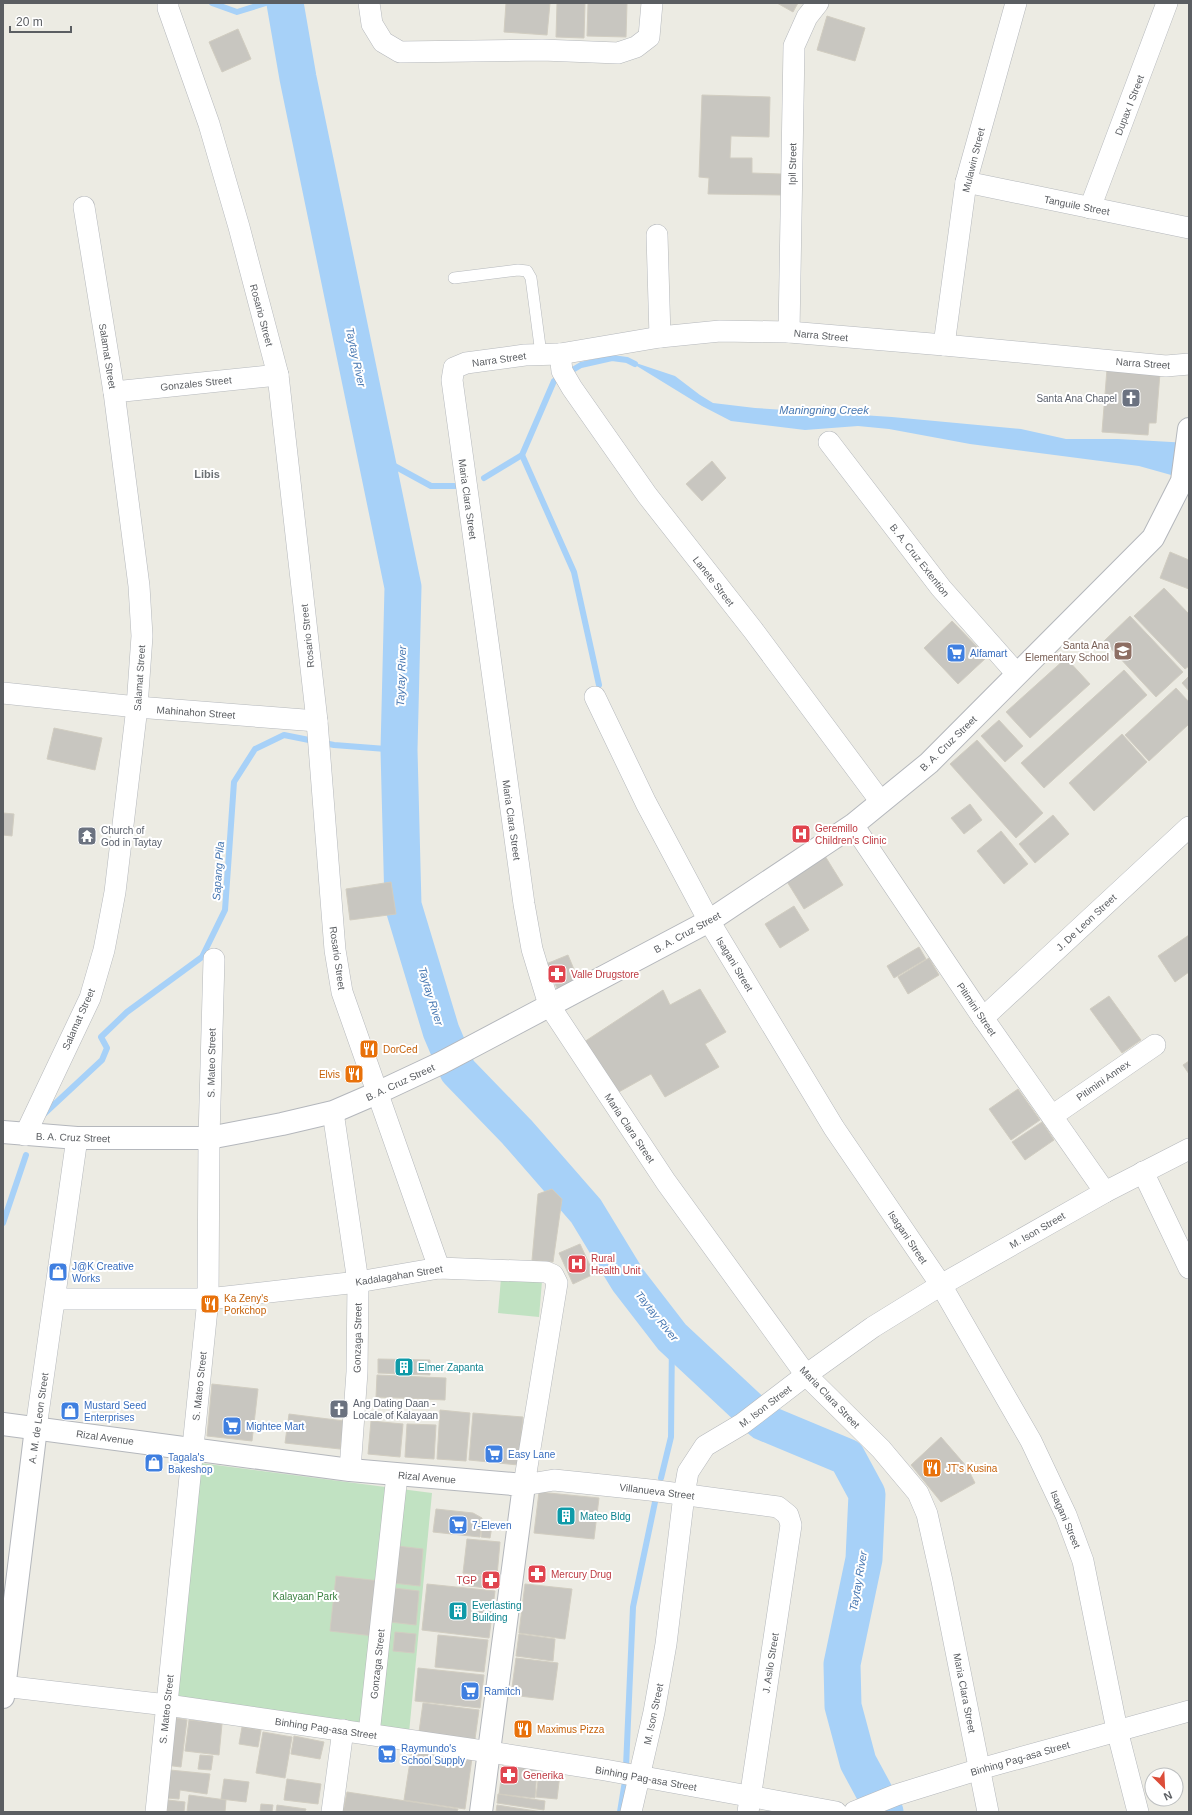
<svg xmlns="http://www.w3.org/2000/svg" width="1192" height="1815" viewBox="0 0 1192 1815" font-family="Helvetica,sans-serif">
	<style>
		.green { fill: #c1e2c2 }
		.water { fill: #a7d1f8 }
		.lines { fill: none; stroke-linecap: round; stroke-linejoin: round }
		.stream { stroke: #a7d1f8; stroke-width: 6 }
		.river { stroke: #a7d1f8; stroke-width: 37 }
		.building { fill: #c8c6c0; stroke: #d1cdc1 }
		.lane-casing { stroke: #b5b8bc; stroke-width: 12 }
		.street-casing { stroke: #b5b8bc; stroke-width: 22 }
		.secondary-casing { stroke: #b4b7bc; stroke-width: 24 }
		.lane { stroke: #fff; stroke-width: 11 }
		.street { stroke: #fff; stroke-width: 21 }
		.secondary { stroke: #fff; stroke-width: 22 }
		.labels { text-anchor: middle; stroke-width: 4; stroke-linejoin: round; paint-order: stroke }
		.street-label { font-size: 10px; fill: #5b5e62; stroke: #fff }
		.worship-label { font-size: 10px; fill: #5b616d; stroke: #fff; text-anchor: start }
		.education-label { font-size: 10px; fill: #785e54; stroke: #fff; text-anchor: end }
		.shop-label { font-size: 10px; fill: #366cbe; stroke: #fff; text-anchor: start }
		.health-label { font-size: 10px; fill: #be3a42; stroke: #fff; text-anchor: start }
		.food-label { font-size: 10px; fill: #c56008; stroke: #fff; text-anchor: start }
		.culture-label { font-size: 10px; fill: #0d838f; stroke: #fff; text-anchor: start }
		.park-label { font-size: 10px; fill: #3b8141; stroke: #fff }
		.water-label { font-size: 11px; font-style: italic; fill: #4878b2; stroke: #fff }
		.neighbourhood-label { font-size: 11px; font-weight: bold; fill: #6c7074; stroke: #fff }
	</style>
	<rect width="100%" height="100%" fill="#ecebe3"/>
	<g class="green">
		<polygon points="501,1278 542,1281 539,1317 498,1313"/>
		<polygon points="200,1463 432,1493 409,1733 177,1699"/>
	</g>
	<polygon class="water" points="627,360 675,376 700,395 713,403 755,408 892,417 1021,429 1066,439 1118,439 1189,443 1189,480 1139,466 970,444 889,429 858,426 805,430 731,421 702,406"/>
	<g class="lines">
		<g class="stream">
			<polyline points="212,3 237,12 266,3"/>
			<polyline points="522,455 574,572 599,685"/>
			<polyline points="378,457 431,486 459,486"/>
			<polyline points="484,478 522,455 554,381 581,365 612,358 627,360 635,364"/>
			<polyline points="44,1114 102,1060 107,1048 101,1037 127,1012 202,957 225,910 234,782 255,749 284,735 334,745 399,750"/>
			<polyline points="3,1223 26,1155"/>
			<polyline points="661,1478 671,1437 672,1337"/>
			<polyline points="626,1767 633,1607 655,1502"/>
			<polyline points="620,1812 625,1781"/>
		</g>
		<polyline class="river" points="285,3 298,78 403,587 399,750 403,905 441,1031 458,1071 517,1132 586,1211 628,1280 672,1337 763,1422 847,1457 867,1494 864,1559 842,1664 843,1706 858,1762 885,1812"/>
	</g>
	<g class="building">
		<polygon points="506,3 550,3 547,35 504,32"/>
		<polygon points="557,3 585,3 584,38 556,37"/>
		<polygon points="588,3 627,3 626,37 587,36"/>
		<polygon points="777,3 798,3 793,12"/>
		<polygon points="827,16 865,28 855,61 817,50"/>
		<polygon points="238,29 251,59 222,72 209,42"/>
		<polygon points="702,95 770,97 769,137 731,136 730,158 752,158 752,173 781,174 781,195 708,194 709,178 699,177"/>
		<polygon points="1107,369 1160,373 1156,423 1149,423 1148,435 1102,432"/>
		<polygon points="712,461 726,478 702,501 686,484"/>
		<polygon points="1170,552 1189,560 1189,589 1160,578"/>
		<polygon points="1164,588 1189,614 1189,666 1185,669 1134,616"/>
		<polygon points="1130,616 1183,672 1156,697 1104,641"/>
		<polygon points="952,621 987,657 958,684 924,648"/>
		<polygon points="1066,658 1090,684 1030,738 1006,712"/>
		<polygon points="1124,670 1147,695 1044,788 1021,763"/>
		<polygon points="1189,676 1189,691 1182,683"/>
		<polygon points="1176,688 1189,702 1189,724 1149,761 1125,735"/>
		<polygon points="999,720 1023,746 1005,762 981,736"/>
		<polygon points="54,728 102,738 95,770 47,759"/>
		<polygon points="1122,734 1147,762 1094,811 1069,783"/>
		<polygon points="977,740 1043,813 1016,838 950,764"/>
		<polygon points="970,804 982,820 964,834 951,818"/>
		<polygon points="3,813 14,814 12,836 3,835"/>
		<polygon points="1053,815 1069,834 1035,863 1019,844"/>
		<polygon points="1001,831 1028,864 1004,884 977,851"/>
		<polygon points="825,856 843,885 804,909 786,880"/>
		<polygon points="391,882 396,914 350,920 346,889"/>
		<polygon points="794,906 809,930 780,948 765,924"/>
		<polygon points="1189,935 1189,972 1175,982 1158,956"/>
		<polygon points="919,947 926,959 894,978 887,966"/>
		<polygon points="568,955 578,979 557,988 546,964"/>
		<polygon points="929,958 939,975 908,994 898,977"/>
		<polygon points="700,989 726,1032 705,1044 719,1067 665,1097 651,1074 617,1093 584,1042 663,990 670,1005"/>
		<polygon points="1109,996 1141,1040 1122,1053 1090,1009"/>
		<polygon points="1189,1061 1189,1074 1183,1065"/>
		<polygon points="1018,1089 1040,1120 1011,1140 989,1109"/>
		<polygon points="1042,1122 1054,1140 1025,1160 1012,1142"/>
		<polygon points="552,1189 562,1199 553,1262 532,1260 538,1194"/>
		<polygon points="580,1244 594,1274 573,1284 559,1253"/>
		<polygon points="378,1359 430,1360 430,1375 378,1373"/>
		<polygon points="377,1375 446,1378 445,1400 376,1397"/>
		<polygon points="212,1384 258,1389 252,1441 207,1436"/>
		<polygon points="440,1410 470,1413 466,1461 437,1459"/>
		<polygon points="473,1413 523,1417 518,1465 469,1460"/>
		<polygon points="289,1414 344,1421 340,1449 285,1443"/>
		<polygon points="371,1421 403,1424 400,1457 368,1454"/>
		<polygon points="407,1424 436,1425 434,1459 405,1457"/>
		<polygon points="941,1437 967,1467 975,1483 941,1502 911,1465"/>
		<polygon points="539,1492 599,1498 594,1539 534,1533"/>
		<polygon points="436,1509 473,1513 482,1518 480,1537 433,1532"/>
		<polygon points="482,1525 492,1526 490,1538 481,1537"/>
		<polygon points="467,1539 500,1542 497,1576 463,1573"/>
		<polygon points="397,1546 423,1549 420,1586 393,1583"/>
		<polygon points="463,1574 496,1577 494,1589 462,1585"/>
		<polygon points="336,1576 380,1581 374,1636 330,1631"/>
		<polygon points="427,1584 495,1591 489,1638 422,1630"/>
		<polygon points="525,1584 572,1589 565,1639 519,1633"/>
		<polygon points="394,1588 419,1591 416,1625 390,1622"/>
		<polygon points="395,1632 416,1634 414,1653 393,1651"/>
		<polygon points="519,1634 555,1639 553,1661 516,1656"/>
		<polygon points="438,1635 488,1640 484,1672 435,1667"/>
		<polygon points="516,1658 558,1663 553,1700 511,1695"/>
		<polygon points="418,1668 484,1675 480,1708 415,1701"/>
		<polygon points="423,1703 479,1710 475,1739 419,1732"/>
		<polygon points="171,1717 187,1720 181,1767 165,1765"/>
		<polygon points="189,1720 222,1724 219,1755 185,1751"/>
		<polygon points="242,1727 261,1730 258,1747 239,1744"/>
		<polygon points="263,1732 292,1737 285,1778 256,1773"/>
		<polygon points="294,1736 324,1742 320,1759 291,1754"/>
		<polygon points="412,1749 472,1758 465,1809 404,1800"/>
		<polygon points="200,1755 213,1756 211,1770 198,1769"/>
		<polygon points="503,1765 537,1770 535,1798 499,1794"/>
		<polygon points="170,1770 210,1774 207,1794 180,1790 179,1799 167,1798"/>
		<polygon points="539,1772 560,1774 557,1799 536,1797"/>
		<polygon points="224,1779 249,1782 246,1802 221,1799"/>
		<polygon points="287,1779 321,1784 318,1804 284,1800"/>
		<polygon points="347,1792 458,1809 457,1812 343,1812"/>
		<polygon points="498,1794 545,1801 544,1810 497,1803"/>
		<polygon points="189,1795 226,1800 225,1812 187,1812"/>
		<polygon points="168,1800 185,1802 184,1812 167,1812"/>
		<polygon points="261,1804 273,1805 272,1812 260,1812"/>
		<polygon points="277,1805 306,1809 305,1812 276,1812"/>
		<polygon points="497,1805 542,1812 496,1812"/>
	</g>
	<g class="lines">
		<g class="lane-casing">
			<polyline id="lane" points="454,278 518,270 527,271 531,278 541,354"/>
		</g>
		<g class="street-casing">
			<g id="street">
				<polyline points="168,3 168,8 209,124 239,227 278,375 317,721 335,950 342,992 439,1268"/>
				<polyline points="369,3 372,24 383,42 400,52 542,50 618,53 636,47 649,37 652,3"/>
				<polyline points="966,182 1189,228"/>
				<polyline points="1090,208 1167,3"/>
				<polyline points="657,235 660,337"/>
				<polyline points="789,332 794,46 807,17 818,3"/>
				<polyline points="944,345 966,182 1016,3"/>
				<polyline points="560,354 562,371 572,388 647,495 753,630 881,802"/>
				<polyline points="114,392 278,375"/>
				<polyline points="829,442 941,588 1017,674"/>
				<polyline points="3,693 137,707 317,721"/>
				<polyline points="595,697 646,803 709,921 834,1128 941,1285 1031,1441 1066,1515 1083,1561 1117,1730 1138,1812"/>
				<polyline points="853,825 983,1018 1105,1192"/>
				<polyline points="983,1018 1189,827"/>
				<polyline points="333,1112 358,1282 357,1372 350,1470"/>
				<polyline points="1052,1116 1155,1045"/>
				<polyline points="25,1135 90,998 104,950 115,892 137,707 142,636 139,586 114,392 84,207"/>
				<polyline points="1143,1172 1189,1268"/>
				<polyline points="55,1299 208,1299 358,1282 439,1268 546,1272 553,1275 557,1283 524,1485 554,1480 650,1490 778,1507 788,1515 791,1525 748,1812"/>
				<polyline points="36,1428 77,1138"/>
				<polyline points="3,1686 167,1705 490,1752 605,1770 836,1812"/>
				<polyline points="369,1734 397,1475"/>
				<polyline points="156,1812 208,1299 209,1138 214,959"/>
				<polyline points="332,1812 343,1730"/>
				<polyline points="631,1812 654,1712 666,1644 684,1495 688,1472 705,1446 742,1424 806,1375 873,1327 941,1285 1105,1192 1189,1149"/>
				<polyline points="854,1812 896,1795 980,1769 1189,1711"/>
				<polyline points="988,1812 942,1581 927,1514 918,1493 881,1449 806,1375 666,1182 549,1005 532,949 524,904 452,380 454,368 466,363 525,355 560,354 660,337 720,331 789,332 944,345 1166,366 1189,364"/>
			</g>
		</g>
		<g class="secondary-casing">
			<g id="secondary">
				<polyline points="3,1132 77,1138 209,1138 282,1124 333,1112 377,1093 441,1063 709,921 853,825 929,763 1153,538 1182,481 1189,429"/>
				<polyline points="3,1424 350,1470 524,1485 481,1812"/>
				<polyline points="3,1697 36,1428"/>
			</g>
		</g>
		<use href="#lane" class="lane"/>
		<use href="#street" class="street"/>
		<use href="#secondary" class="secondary"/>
	</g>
	<defs>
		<g id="church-square" transform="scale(1)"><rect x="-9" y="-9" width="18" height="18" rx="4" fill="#6b7280" stroke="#fff"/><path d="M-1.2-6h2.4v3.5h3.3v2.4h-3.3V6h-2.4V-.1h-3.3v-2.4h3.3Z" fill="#fff"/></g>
		<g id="school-square" transform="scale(1)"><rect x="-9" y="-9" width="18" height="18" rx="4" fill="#8d6e63" stroke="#fff"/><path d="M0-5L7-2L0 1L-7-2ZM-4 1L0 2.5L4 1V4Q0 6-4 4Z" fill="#fff"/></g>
		<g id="supermarket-square" transform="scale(1)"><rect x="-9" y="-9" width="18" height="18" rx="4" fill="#3f7fe0" stroke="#fff"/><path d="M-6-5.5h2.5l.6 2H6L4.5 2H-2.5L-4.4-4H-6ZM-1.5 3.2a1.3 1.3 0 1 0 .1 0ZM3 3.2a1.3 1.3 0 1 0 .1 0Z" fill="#fff"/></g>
		<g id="hospital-square" transform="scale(1)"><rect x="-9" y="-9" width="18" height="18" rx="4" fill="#e0444e" stroke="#fff"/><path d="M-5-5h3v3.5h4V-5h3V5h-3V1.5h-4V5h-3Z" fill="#fff"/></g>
		<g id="temple-square" transform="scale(1)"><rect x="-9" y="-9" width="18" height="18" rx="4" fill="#6b7280" stroke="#fff"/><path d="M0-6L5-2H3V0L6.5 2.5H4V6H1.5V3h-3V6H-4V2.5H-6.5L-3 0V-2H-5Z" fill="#fff"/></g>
		<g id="pharmacy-square" transform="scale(1)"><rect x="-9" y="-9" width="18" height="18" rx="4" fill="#e0444e" stroke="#fff"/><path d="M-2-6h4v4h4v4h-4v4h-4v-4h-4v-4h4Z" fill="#fff"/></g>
		<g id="restaurant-square" transform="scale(1)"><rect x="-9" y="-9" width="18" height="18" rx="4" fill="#e8710a" stroke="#fff"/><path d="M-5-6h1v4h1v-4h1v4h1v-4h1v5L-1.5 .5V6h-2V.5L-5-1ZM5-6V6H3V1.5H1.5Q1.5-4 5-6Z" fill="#fff"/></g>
		<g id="shop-square" transform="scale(1)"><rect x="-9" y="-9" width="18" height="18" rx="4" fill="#3f7fe0" stroke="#fff"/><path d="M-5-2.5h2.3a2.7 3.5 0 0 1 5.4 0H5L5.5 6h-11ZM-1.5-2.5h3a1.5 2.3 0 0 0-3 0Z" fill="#fff"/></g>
		<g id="building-square" transform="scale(1)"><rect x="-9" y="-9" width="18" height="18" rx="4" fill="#0f9aa8" stroke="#fff"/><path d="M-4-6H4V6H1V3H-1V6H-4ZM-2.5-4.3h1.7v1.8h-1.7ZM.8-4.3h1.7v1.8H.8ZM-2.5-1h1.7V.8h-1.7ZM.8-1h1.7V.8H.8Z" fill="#fff"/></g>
	</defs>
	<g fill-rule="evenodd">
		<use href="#church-square" x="1131" y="398"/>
		<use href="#school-square" x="1123" y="651"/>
		<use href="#supermarket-square" x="956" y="653"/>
		<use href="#hospital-square" x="801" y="834"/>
		<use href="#temple-square" x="87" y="836"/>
		<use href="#pharmacy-square" x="557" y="974"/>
		<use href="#restaurant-square" x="369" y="1049"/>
		<use href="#restaurant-square" x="354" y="1074"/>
		<use href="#hospital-square" x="577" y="1264"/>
		<use href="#shop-square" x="58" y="1272"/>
		<use href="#restaurant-square" x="210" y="1304"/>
		<use href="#building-square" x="404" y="1367"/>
		<use href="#church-square" x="339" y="1409"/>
		<use href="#shop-square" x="70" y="1411"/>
		<use href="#supermarket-square" x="232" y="1426"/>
		<use href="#supermarket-square" x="494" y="1454"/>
		<use href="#shop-square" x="154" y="1463"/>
		<use href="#restaurant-square" x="932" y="1468"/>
		<use href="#building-square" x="566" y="1516"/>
		<use href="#supermarket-square" x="458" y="1525"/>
		<use href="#pharmacy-square" x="537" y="1574"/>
		<use href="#pharmacy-square" x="491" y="1580"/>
		<use href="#building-square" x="458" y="1611"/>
		<use href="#supermarket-square" x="470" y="1691"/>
		<use href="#restaurant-square" x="523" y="1729"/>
		<use href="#supermarket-square" x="387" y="1754"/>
		<use href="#pharmacy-square" x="509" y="1775"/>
	</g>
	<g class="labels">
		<g class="street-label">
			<text transform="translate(1129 105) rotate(-69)" y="4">Dupax I Street</text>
			<text transform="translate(973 160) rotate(-76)" y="4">Mulawin Street</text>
			<text transform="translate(792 164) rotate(-89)" y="4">Ipil Street</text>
			<text transform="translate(1077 205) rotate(11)" y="4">Tanguile Street</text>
			<text transform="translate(262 315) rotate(75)" y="4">Rosario Street</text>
			<text transform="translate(821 335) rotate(5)" y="4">Narra Street</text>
			<text transform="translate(108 356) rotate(81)" y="4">Salamat Street</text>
			<text transform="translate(499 359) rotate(-8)" y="4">Narra Street</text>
			<text transform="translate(1143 363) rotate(4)" y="4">Narra Street</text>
			<text transform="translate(196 383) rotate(-6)" y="4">Gonzales Street</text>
			<text transform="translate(468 499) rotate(82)" y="4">Maria Clara Street</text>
			<text transform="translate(920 560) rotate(52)" y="4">B. A. Cruz Extention</text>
			<text transform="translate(714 581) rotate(52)" y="4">Lanete Street</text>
			<text transform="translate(307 636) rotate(-96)" y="4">Rosario Street</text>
			<text transform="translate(139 678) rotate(-86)" y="4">Salamat Street</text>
			<text transform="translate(196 712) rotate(4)" y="4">Mahinahon Street</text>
			<text transform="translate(948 743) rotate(-44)" y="4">B. A. Cruz Street</text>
			<text transform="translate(512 820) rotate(82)" y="4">Maria Clara Street</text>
			<text transform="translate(1086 922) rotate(-43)" y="4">J. De Leon Street</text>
			<text transform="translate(687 932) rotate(-29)" y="4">B. A. Cruz Street</text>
			<text transform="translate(338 958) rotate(82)" y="4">Rosario Street</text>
			<text transform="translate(735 964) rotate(59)" y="4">Isagani Street</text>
			<text transform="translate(977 1009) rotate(56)" y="4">Pitimini Street</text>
			<text transform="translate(78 1019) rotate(-66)" y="4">Salamat Street</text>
			<text transform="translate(211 1063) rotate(-89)" y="4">S. Mateo Street</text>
			<text transform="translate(1103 1080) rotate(-35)" y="4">Pitimini Annex</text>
			<text transform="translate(400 1082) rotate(-25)" y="4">B. A. Cruz Street</text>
			<text transform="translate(630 1128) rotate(56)" y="4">Maria Clara Street</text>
			<text transform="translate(73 1137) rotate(2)" y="4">B. A. Cruz Street</text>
			<text transform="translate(1037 1230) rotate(-30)" y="4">M. Ison Street</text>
			<text transform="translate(908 1237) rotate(56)" y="4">Isagani Street</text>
			<text transform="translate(399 1275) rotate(-9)" y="4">Kadalagahan Street</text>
			<text transform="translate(357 1338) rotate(-89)" y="4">Gonzaga Street</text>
			<text transform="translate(199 1386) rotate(-84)" y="4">S. Mateo Street</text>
			<text transform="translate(830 1397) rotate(46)" y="4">Maria Clara Street</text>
			<text transform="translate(765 1406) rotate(-37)" y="4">M. Ison Street</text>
			<text transform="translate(38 1418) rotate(-82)" y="4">A. M. de Leon Street</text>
			<text transform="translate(105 1437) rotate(8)" y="4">Rizal Avenue</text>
			<text transform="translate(427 1477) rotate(5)" y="4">Rizal Avenue</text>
			<text transform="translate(657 1491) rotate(7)" y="4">Villanueva Street</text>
			<text transform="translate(1066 1519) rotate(67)" y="4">Isagani Street</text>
			<text transform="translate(770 1663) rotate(-81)" y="4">J. Asilo Street</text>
			<text transform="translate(377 1664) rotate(-84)" y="4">Gonzaga Street</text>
			<text transform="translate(965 1693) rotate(79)" y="4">Maria Clara Street</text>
			<text transform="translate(166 1709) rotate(-84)" y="4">S. Mateo Street</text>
			<text transform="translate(653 1714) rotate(-78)" y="4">M. Ison Street</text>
			<text transform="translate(326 1728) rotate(8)" y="4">Binhing Pag-asa Street</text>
			<text transform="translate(1020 1758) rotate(-16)" y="4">Binhing Pag-asa Street</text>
			<text transform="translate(646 1778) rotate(10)" y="4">Binhing Pag-asa Street</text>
		</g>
		<g class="worship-label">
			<text x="1117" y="402" text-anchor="end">Santa Ana Chapel</text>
			<text x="101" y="834">Church of<tspan x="101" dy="12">God in Taytay</tspan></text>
			<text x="353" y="1407">Ang Dating Daan -<tspan x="353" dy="12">Locale of Kalayaan</tspan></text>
		</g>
		<g class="education-label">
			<text x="1109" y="649">Santa Ana<tspan x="1109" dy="12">Elementary School</tspan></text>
		</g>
		<g class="shop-label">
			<text x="970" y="657">Alfamart</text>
			<text x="72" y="1270">J@K Creative<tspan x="72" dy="12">Works</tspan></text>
			<text x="84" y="1409">Mustard Seed<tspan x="84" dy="12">Enterprises</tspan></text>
			<text x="246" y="1430">Mightee Mart</text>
			<text x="508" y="1458">Easy Lane</text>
			<text x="168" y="1461">Tagala's<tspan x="168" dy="12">Bakeshop</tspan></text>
			<text x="472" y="1529">7-Eleven</text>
			<text x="484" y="1695">Ramitch</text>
			<text x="401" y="1752">Raymundo's<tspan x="401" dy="12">School Supply</tspan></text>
		</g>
		<g class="health-label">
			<text x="815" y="832">Geremillo<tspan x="815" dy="12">Children's Clinic</tspan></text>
			<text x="571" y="978">Valle Drugstore</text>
			<text x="591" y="1262">Rural<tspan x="591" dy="12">Health Unit</tspan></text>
			<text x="551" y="1578">Mercury Drug</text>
			<text x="477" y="1584" text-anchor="end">TGP</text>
			<text x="523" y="1779">Generika</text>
		</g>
		<g class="food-label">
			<text x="383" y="1053">DorCed</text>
			<text x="340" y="1078" text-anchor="end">Elvis</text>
			<text x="224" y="1302">Ka Zeny's<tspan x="224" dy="12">Porkchop</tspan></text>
			<text x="946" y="1472">JT's Kusina</text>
			<text x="537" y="1733">Maximus Pizza</text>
		</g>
		<g class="culture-label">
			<text x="418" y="1371">Elmer Zapanta</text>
			<text x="580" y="1520">Mateo Bldg</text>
			<text x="472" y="1609">Everlasting<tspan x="472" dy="12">Building</tspan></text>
		</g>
		<g class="park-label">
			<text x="305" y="1600">Kalayaan Park</text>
		</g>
		<g class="water-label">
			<text transform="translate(356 357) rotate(78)" y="4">Taytay River</text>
			<text x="824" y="414">Maningning Creek</text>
			<text transform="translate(401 676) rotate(-88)" y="4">Taytay River</text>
			<text transform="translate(218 871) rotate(-86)" y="4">Sapang Pila</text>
			<text transform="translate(431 996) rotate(73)" y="4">Taytay River</text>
			<text transform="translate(657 1316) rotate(51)" y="4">Taytay River</text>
			<text transform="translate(858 1581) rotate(-80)" y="4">Taytay River</text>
		</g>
		<g class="neighbourhood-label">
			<text x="207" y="478">Libis</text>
		</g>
	</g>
	<rect width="1192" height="1815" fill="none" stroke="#5b5e62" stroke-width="8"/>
	<g transform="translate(1164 1787) rotate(156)"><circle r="19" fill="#ffffff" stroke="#bdbfc0"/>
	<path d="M0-3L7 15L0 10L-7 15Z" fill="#dc4d39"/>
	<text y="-6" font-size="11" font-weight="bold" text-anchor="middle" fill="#5b5e62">N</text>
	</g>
	<path d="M10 26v6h61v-6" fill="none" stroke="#5b5e62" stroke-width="2"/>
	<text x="16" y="26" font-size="12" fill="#5b5e62" stroke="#ffffff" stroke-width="3" paint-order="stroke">20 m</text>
</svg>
